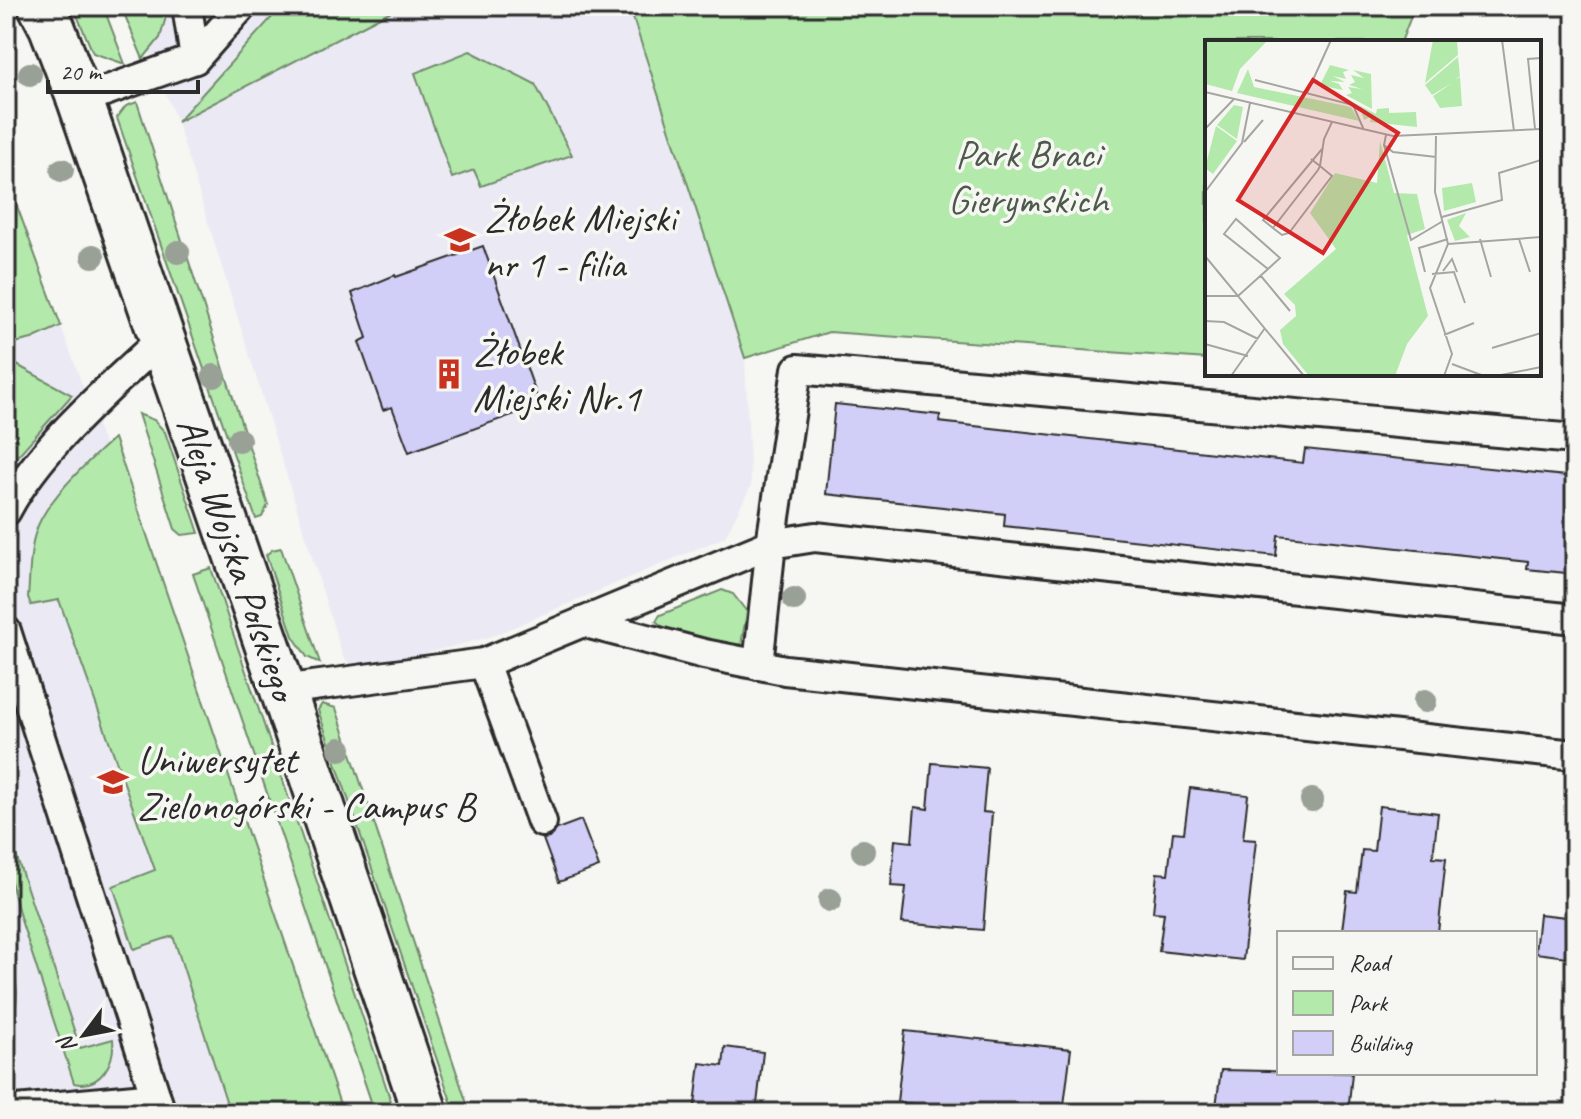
<svg xmlns="http://www.w3.org/2000/svg" width="1581" height="1119" viewBox="0 0 1581 1119" font-family="Caveat,sans-serif">
	<style>
		.built { fill: #ebeaf4 }
		.green { fill: #b4e9ac; stroke: #708a6c; stroke-width: 2 }
		.building { fill: #d1cef7; stroke: #2b2b2b; stroke-width: 2 }
		.lines { fill: none; stroke-linecap: round; stroke-linejoin: round }
		.lane-casing { stroke: #2b2b2b; stroke-width: 34 }
		.secondary-casing { stroke: #2b2b2b; stroke-width: 50 }
		.lane { stroke: #f6f6f2; stroke-width: 28 }
		.secondary { stroke: #f6f6f2; stroke-width: 44 }
		.tree { fill: #99a096 }
		.labels { text-anchor: middle; stroke-width: 7; stroke-linejoin: round; paint-order: stroke }
		.park-label { font-size: 40px; fill: #4d5a4b; stroke: #f6f6f2 }
		.poi-label { font-size: 40px; fill: #2b2b2b; stroke: #f6f6f2; text-anchor: start }
		.street-label { font-size: 40px; fill: #2b2b2b; stroke: #f6f6f2 }
		.inset-road { fill: none; stroke: #a5a5a2; stroke-width: 2 }
		.view { fill: #d62828; fill-opacity: 0.15; stroke: #d62828; stroke-width: 4 }
		.inset-edge { fill: none; stroke: #2b2b2b; stroke-width: 4 }
	</style>
	<rect width="100%" height="100%" fill="#f6f6f2"/>
	<filter id="ink" filterUnits="userSpaceOnUse"><feTurbulence type="fractalNoise" baseFrequency=".0125" numOctaves="2"/><feDisplacementMap in="SourceGraphic" scale="16" xChannelSelector="R" yChannelSelector="G"/><feConvolveMatrix kernelMatrix="1 2 1 2 8 2 1 2 1" color-interpolation-filters="sRGB"/></filter>
	<g filter="url(#ink)">
		<g class="built">
			<polygon points="131,6 282,6 179,120 401,6 629,6 745,358 751,486 725,537 490,637 418,655 351,665 343,657 177,122"/>
			<polygon points="6,176 107,452 331,1113 6,1113"/>
		</g>
		<g class="green">
			<polygon points="73,6 103,6 125,64 93,53"/>
			<polygon points="121,6 169,6 160,38 143,59"/>
			<polygon points="282,6 401,6 177,122"/>
			<polygon points="629,6 1415,6 1401,42 1207,42 1207,359 829,332 745,358"/>
			<polygon points="470,51 535,84 572,155 481,186 474,170 452,178 415,73"/>
			<polygon points="137,102 268,505 262,517 256,519 117,118 126,106"/>
			<polygon points="6,176 61,326 32,339 6,345"/>
			<polygon points="6,359 72,395 6,469"/>
			<polygon points="138,414 154,420 165,432 199,533 182,535 175,529"/>
			<path d="M114,438l229,675h-113l-57,-177 -39,13 -21,-63 42,-16 -96,-270 -28,5 -3,-8c2,-20 1,-43 7,-63 8,-32 54,-74 79,-96z"/>
			<polygon points="281,548 320,663 307,657 293,636 266,555 272,550"/>
			<polygon points="211,568 395,1113 375,1113 193,574"/>
			<polygon points="722,590 733,594 747,612 741,645 733,646 666,630 656,621 660,615"/>
			<polygon points="322,704 336,708 470,1113 455,1113 318,710"/>
			<path d="M6,825l74,223 33,-9c2,23 -12,50 -39,44l-54,-166 -14,-55z"/>
			<path d="M6,942c6,27 21,59 0,82z"/>
		</g>
		<g class="building">
			<polygon points="483,246 540,405 409,452 392,407 383,410 359,342 367,338 352,293 395,275 396,277"/>
			<polygon points="835,404 940,415 939,422 1303,463 1305,449 1575,477 1575,574 1527,569 1528,562 1278,535 1276,556 1004,526 1005,514 826,494"/>
			<polygon points="932,763 987,768 983,812 992,813 983,930 902,923 906,887 891,886 895,840 912,842 915,807 928,809"/>
			<polygon points="1190,788 1248,795 1243,839 1256,840 1243,960 1159,951 1164,913 1153,912 1157,873 1168,874 1173,832 1184,833"/>
			<polygon points="1379,806 1438,813 1433,857 1446,858 1438,933 1370,933 1342,930 1347,891 1357,892 1362,850 1374,851"/>
			<polygon points="581,820 599,867 559,882 543,839 549,838 557,829"/>
			<polygon points="1539,914 1575,918 1575,958 1535,953"/>
			<polygon points="905,1031 1071,1049 1063,1113 931,1113 932,1106 897,1102"/>
			<polygon points="725,1047 763,1052 756,1113 694,1113 700,1063 723,1066"/>
			<polygon points="1221,1070 1352,1073 1348,1113 1215,1113"/>
		</g>
		<g class="lines">
			<g class="lane-casing">
				<g id="lane">
					<polyline points="195,59 242,6"/>
					<polyline points="80,100 195,59 187,6"/>
					<path d="M6,511c34,-64 103,-123 157,-173"/>
					<polyline points="582,622 704,654 785,670 1575,755"/>
					<polyline points="6,631 161,1113"/>
					<polyline points="484,663 542,822"/>
					<polyline points="758,665 771,544 797,369 1575,439"/>
					<polyline points="283,690 484,663 771,544 815,537 1575,619"/>
					<polyline points="6,1111 156,1097"/>
				</g>
			</g>
			<g class="secondary-casing">
				<polyline id="secondary" points="41,6 52,27 80,100 283,690 425,1113"/>
			</g>
			<use href="#lane" class="lane"/>
			<use href="#secondary" class="secondary"/>
		</g>
		<g class="tree">
			<circle cx="30" cy="74" r="12"/>
			<circle cx="62" cy="170" r="12"/>
			<circle cx="178" cy="252" r="12"/>
			<circle cx="93" cy="256" r="12"/>
			<circle cx="214" cy="376" r="12"/>
			<circle cx="239" cy="440" r="12"/>
			<circle cx="794" cy="599" r="12"/>
			<circle cx="1425" cy="701" r="12"/>
			<circle cx="340" cy="749" r="12"/>
			<circle cx="1312" cy="800" r="12"/>
			<circle cx="863" cy="851" r="12"/>
			<circle cx="830" cy="900" r="12"/>
		</g>
	</g>
	<defs>
		<g id="school-bare" transform="scale(2.4)"><path d="M0-5L7-2L0 1L-7-2ZM-4 1L0 2.5L4 1V4Q0 6-4 4Z" fill="#c8321e" stroke="#f6f6f2" stroke-width="2.5" paint-order="stroke"/></g>
		<g id="building-bare" transform="scale(2.4)"><path d="M-4-6H4V6H1V3H-1V6H-4ZM-2.5-4.3h1.7v1.8h-1.7ZM.8-4.3h1.7v1.8H.8ZM-2.5-1h1.7V.8h-1.7ZM.8-1h1.7V.8H.8Z" fill="#c8321e" stroke="#f6f6f2" stroke-width="2.5" paint-order="stroke"/></g>
		<g id="university-bare" transform="scale(2.4)"><path d="M0-5L7-2L0 1L-7-2ZM-4 1L0 2.5L4 1V4Q0 6-4 4Z" fill="#c8321e" stroke="#f6f6f2" stroke-width="2.5" paint-order="stroke"/></g>
	</defs>
	<g fill-rule="evenodd">
		<use href="#school-bare" x="460" y="240"/>
		<use href="#building-bare" x="449" y="374"/>
		<use href="#university-bare" x="113" y="782"/>
	</g>
	<g class="labels">
		<g class="park-label">
			<text x="1028" y="167">Park Braci<tspan x="1028" dy="46">Gierymskich</tspan></text>
		</g>
		<g class="poi-label">
			<text x="484" y="231">Żłobek Miejski<tspan x="484" dy="46">nr 1 - filia</tspan></text>
			<text x="473" y="365">Żłobek<tspan x="473" dy="46">Miejski Nr.1</tspan></text>
			<text x="137" y="773">Uniwersytet<tspan x="137" dy="46">Zielonogórski - Campus B</tspan></text>
		</g>
		<g class="street-label">
			<text transform="translate(238 558) rotate(71)" y="14">Aleja Wojska Polskiego</text>
		</g>
	</g>
	<g transform="translate(1205 40)">
		<rect width="336" height="336" fill="#f6f6f2"/>
		<path d="M63,0l-28,29 -8,22 -27,-7 1,-43zM228,0h24l1,15 -33,28zM253,17l2,19 -5,4 5,-3 2,29 -22,2 -7,-12 19,-13 -20,12 -7,-10zM125,25l19,5 -6,2 3,7 -13,-3 12,6 -15,-1 9,3 4,6 -15,-3 14,7 -22,-9zM43,29l6,18 97,20 8,14 -122,-28zM148,30l18,4 1,35 -26,-14 6,-2 -4,-6 14,2 -13,-4 6,-3 -4,-7 13,3zM138,57l33,17 1,-5 12,-1v5l27,-1 1,15 -47,-5 1,-5 -7,3 -4,-13zM29,65l9,2 -6,32 -20,-14zM11,86l21,15 -24,33 -8,-6zM175,101l14,52 23,1 8,35 -18,6 21,81 -21,28 -12,32h-86l-26,-32 -3,-14 16,-14 -1,-11 -11,-11 52,-45 -26,-36 25,-40 42,10zM267,143l4,19 -32,9 -2,-23zM261,173l-7,13 11,11 -15,4 -8,-21z" fill="#b4e9ac"/>
		<path class="inset-road" d="M297,0l12,91M50,40l98,25 11,25M0,52l188,44 148,-7M102,53l24,-53M0,89l29,-30M330,89l-7,-70 13,-1M181,95l-2,10 9,7 43,5M231,96l-1,56 13,52 -18,44 22,66 -8,22M39,102l19,-22M179,105l27,95 32,-19M106,119l9,7 12,10 -43,57 -7,2 -9,-7 45,-58 2,-4 4,-27 8,-17M0,152l37,-49 8,-40M237,177l60,-17 -3,-27 42,-13M68,188l-10,-8 59,-71M275,199l11,38M314,199l11,33M243,204l93,-7M0,216l99,120M238,231l9,-12 5,13M220,232l-6,-24 29,-9M227,234l22,-2 11,31M56,236l29,35M0,256h33M33,256l30,-27 12,-11 -44,-39 -12,15 44,35M0,281l19,1 34,17M239,295l30,-12M0,304l43,12M287,308l49,-15M247,324l32,12M26,336l34,-48M291,336l45,-9"/>
		<path class="view" d="M108,40l85,53 -75,120 -85,-53z"/>
		<rect width="336" height="336" class="inset-edge"/>
	</g>
	<rect width="1581" height="1119" fill="none" stroke="#f6f6f2" stroke-width="32"/>
	<rect x="16" y="16" width="1549" height="1087" fill="none" stroke="#2b2b2b" stroke-width="3" filter="url(#ink)"/>
	<rect x="1277" y="931" width="260" height="144" fill="#f6f6f2" stroke="#a5a5a2" stroke-width="2"/>
	<rect x="1293" y="957" width="40" height="12" fill="#f6f6f2" stroke="#a5a5a2" stroke-width="2"/>
	<text x="1349" y="971" font-size="24" fill="#2b2b2b">Road</text>
	<rect x="1293" y="991" width="40" height="24" fill="#b4e9ac" stroke="#a5a5a2" stroke-width="2"/>
	<text x="1349" y="1011" font-size="24" fill="#2b2b2b">Park</text>
	<rect x="1293" y="1031" width="40" height="24" fill="#d1cef7" stroke="#a5a5a2" stroke-width="2"/>
	<text x="1349" y="1051" font-size="24" fill="#2b2b2b">Building</text>
	<g transform="translate(84 1035) rotate(238)" stroke="#f6f6f2" stroke-width="6" paint-order="stroke">
	<path d="M0-6L14 30L0 20L-14 30Z" fill="#2b2b2b"/>
	<text y="-12" font-size="22" font-weight="bold" text-anchor="middle" fill="#2b2b2b">N</text>
	</g>
	<path d="M48 80v12h150v-12" fill="none" stroke="#2b2b2b" stroke-width="4"/>
	<text x="60" y="80" font-size="24" fill="#2b2b2b" stroke="#f6f6f2" stroke-width="6" paint-order="stroke">20 m</text>
</svg>
